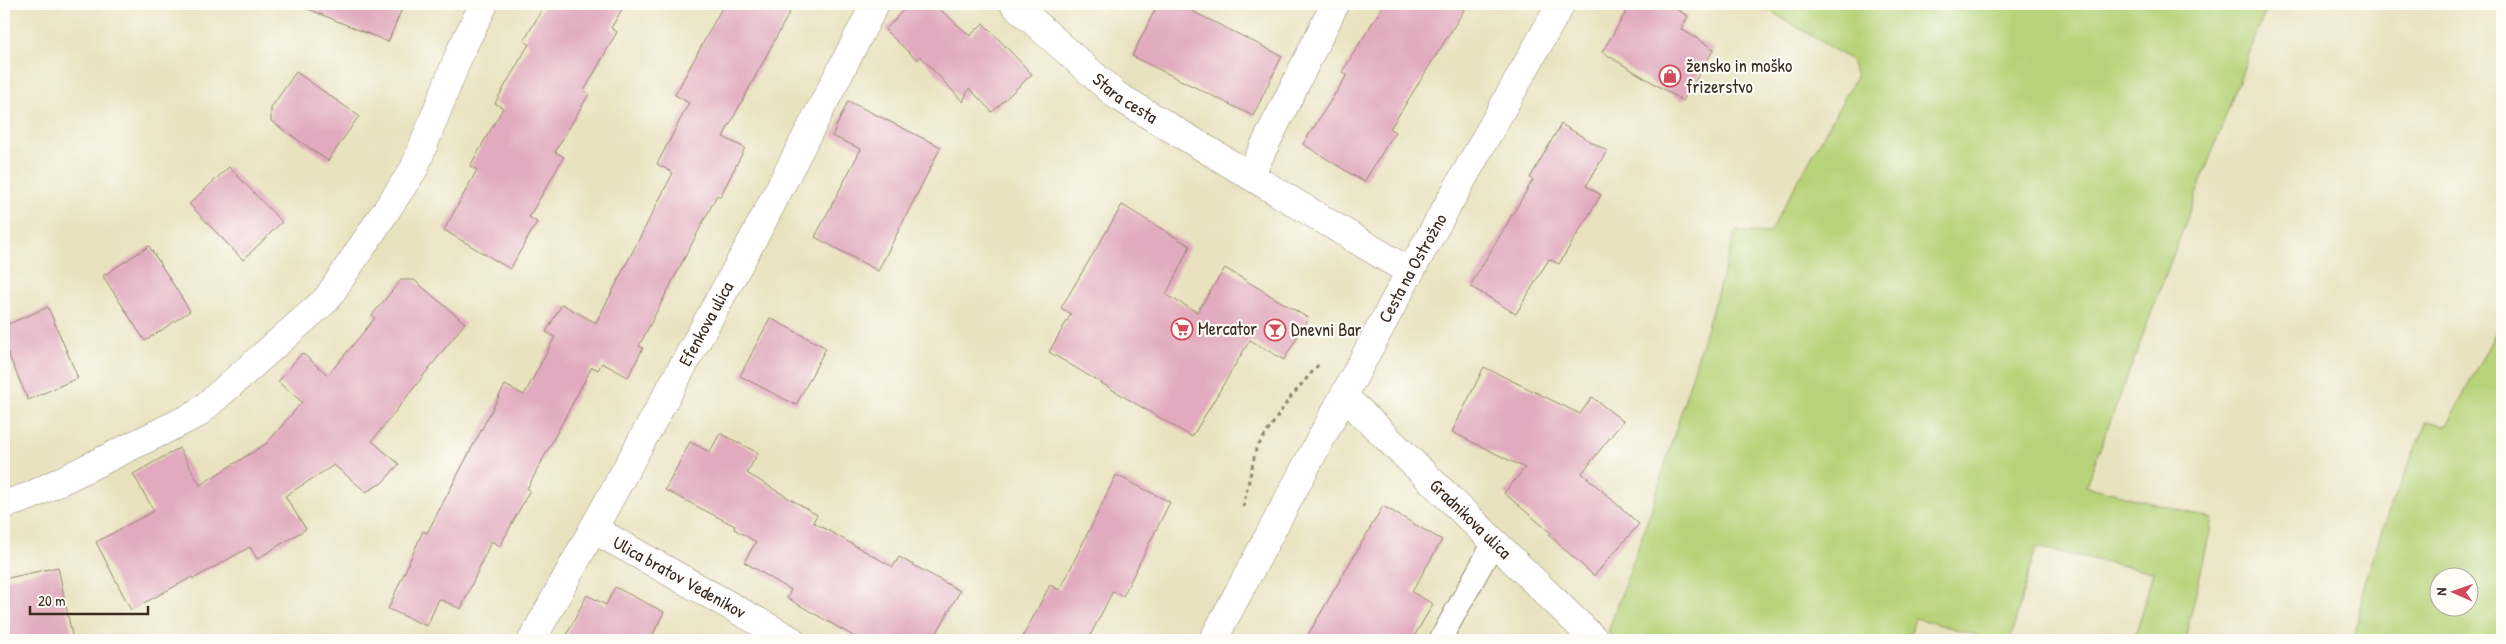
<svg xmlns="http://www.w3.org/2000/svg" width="2506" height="644" viewBox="0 0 2506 644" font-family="'Patrick Hand',sans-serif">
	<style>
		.green { fill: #b7d379; stroke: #797e4c; fill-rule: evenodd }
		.building { fill: #e1aabe }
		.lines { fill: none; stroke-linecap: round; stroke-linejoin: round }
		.service-casing { stroke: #92866e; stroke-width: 24 }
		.minor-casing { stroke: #92866e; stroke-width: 29 }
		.tertiary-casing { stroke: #92866e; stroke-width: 29 }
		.path { stroke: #92866e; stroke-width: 3; stroke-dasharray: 4 4; stroke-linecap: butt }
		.service { stroke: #fff; stroke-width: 22 }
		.minor { stroke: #fff; stroke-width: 28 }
		.tertiary { stroke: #fff; stroke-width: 28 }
		.labels { text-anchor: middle; stroke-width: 4.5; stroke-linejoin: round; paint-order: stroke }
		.poi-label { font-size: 18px; fill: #3b2a1e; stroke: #fdfcf7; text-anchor: start }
		.street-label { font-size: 18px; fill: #3b2a1e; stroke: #fdfcf7 }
	</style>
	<rect width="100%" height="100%" fill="#fdfcf7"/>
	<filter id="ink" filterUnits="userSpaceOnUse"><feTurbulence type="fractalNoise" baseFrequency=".02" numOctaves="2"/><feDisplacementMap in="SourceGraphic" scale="10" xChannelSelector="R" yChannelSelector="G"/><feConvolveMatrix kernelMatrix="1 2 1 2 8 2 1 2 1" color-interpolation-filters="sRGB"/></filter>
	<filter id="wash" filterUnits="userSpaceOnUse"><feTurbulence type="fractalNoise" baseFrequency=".0096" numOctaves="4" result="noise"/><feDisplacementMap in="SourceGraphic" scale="20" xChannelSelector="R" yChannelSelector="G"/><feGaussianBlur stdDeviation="1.12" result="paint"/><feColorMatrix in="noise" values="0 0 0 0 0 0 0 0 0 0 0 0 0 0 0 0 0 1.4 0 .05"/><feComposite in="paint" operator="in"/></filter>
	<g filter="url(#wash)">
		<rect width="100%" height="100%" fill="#e9e2bf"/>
		<g class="green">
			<polygon points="1759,4 2028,4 2030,7 2036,4 2268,4 2086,486 2213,519 2185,640 2134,640 2153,572 2036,547 2010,640 1979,640 1980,636 1915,618 1909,640 1615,640 1608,632 1652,508 1736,231 1769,233 1856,77 1851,60"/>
			<path d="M2502,320v320h-148l10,-55 22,-67 41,-97 20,5zM2438,576h30v30h-30z"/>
		</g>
		<g id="blocks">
			<g class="building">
				<polygon points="296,4 404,4 388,42"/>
				<polygon points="545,4 625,4 611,28 617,32 584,91 589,94 555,152 564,157 529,217 537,222 510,269 444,230 477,170 470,166 503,108 495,103 529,44 524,41"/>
				<polygon points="724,4 794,4 723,137 745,148 720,197 717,195 639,346 643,348 628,377 602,363 598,370 592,367 527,489 530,490 500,546 491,541 461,609 439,599 427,626 388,609 423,531 427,533 505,385 524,395 555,337 546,332 562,304 596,323 673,173 657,164 689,103 675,95"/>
				<polygon points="909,4 934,4 970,36 983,23 1032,74 992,112 969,88 963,102 920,56 917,60 885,30"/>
				<polygon points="1158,4 1178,4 1282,56 1253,116 1132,56"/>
				<polygon points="1384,4 1468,4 1390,129 1395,132 1364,182 1303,144 1347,75 1342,72"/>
				<polygon points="1631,4 1668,4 1688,16 1681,29 1714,49 1683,101 1602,52"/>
				<polygon points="296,72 359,116 328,161 271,121 271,108"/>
				<polygon points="848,101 941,147 878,271 815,237 861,149 832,136"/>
				<polygon points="1561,124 1607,151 1586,186 1601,195 1559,264 1549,259 1516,314 1470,286 1533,180 1530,178"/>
				<polygon points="229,167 282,222 243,260 189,204"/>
				<polygon points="1122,205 1190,246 1166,295 1197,312 1225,268 1308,318 1284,360 1250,340 1192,437 1049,352 1071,314 1061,308"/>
				<polygon points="149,246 190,311 145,341 103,276"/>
				<polygon points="401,280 414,280 465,323 372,441 399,464 382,483 366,492 334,465 285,496 306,529 257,559 250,547 193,579 192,577 131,610 96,542 154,511 133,474 179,448 200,485 267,443 302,402 278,382 302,353 328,375 375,318 372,315"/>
				<polygon points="48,307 78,378 28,400 4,344 4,326"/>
				<polygon points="770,318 826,348 796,405 740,376"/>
				<polygon points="1484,367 1580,414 1592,397 1623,421 1582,473 1639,524 1594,576 1549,535 1551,533 1504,493 1525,468 1452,432"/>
				<polygon points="720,433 758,453 747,473 817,515 813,522 893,567 899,557 960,591 933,640 860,640 787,598 791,590 744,562 756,542 734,529 735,526 665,490 690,442 710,452"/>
				<polygon points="1116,475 1170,502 1123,596 1113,591 1088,640 1021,640 1050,585 1060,590"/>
				<polygon points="1383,506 1442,540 1412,592 1433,604 1412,640 1305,640"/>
				<polygon points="58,567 73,640 4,640 4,579"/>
				<polygon points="615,587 664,612 650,640 564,640 587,595 606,605"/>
			</g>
		</g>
	</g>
	<g filter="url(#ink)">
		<use href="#blocks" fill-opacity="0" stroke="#92866e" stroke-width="1"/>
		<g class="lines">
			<g class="service-casing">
				<polyline id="service" points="1440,640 1494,542"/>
			</g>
			<g class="minor-casing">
				<g id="minor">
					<path id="s1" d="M1014,4l102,91 294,177"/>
					<polyline points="1250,175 1335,4"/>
					<path id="s2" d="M1345,397l250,243"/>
					<polyline points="4,505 30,496 197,414 326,300 414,169 461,50 484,4"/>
					<path id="s3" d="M593,529l198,111"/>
					<path id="s4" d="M532,640l228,-414 115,-222"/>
				</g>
			</g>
			<g class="tertiary-casing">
				<g id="tertiary">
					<path id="s5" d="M1213,640l197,-368 151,-268"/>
				</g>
			</g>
			<polyline class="path" points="1243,507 1256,449 1289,399 1319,364"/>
			<use href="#service" class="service"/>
			<use href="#minor" class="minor"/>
			<use href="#tertiary" class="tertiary"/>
		</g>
	</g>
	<defs>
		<g id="shop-ring" transform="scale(1.125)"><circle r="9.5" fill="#fdfcf7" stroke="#d1495b" stroke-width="1.5"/><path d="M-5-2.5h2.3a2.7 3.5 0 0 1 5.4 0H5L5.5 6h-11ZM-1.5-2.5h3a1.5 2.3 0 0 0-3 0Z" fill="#d1495b"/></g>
		<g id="supermarket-ring" transform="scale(1.125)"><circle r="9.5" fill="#fdfcf7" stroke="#d1495b" stroke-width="1.5"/><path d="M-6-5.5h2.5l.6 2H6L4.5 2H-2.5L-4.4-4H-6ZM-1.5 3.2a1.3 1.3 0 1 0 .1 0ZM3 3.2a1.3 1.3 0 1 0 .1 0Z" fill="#d1495b"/></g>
		<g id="bar-ring" transform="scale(1.125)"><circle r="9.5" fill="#fdfcf7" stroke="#d1495b" stroke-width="1.5"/><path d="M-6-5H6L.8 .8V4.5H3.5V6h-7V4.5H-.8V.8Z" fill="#d1495b"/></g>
	</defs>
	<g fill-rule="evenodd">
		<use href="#shop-ring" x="1670" y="76"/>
		<use href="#supermarket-ring" x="1182" y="329"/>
		<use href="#bar-ring" x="1275" y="330"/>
	</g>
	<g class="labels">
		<g class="poi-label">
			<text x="1686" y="72">žensko in moško<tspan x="1686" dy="21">frizerstvo</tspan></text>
			<text x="1198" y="335">Mercator</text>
			<text x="1291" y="336">Dnevni Bar</text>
		</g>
		<g class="street-label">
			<text dy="6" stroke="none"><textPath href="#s1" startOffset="146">Stara cesta</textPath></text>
			<text dy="6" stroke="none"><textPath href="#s5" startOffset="422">Cesta na Ostrožno</textPath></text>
			<text dy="6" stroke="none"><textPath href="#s4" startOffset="361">Efenkova ulica</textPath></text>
			<text dy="6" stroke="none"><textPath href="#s2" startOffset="175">Gradnikova ulica</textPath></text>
			<text dy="6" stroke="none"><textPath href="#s3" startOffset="99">Ulica bratov Vedenikov</textPath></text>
		</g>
	</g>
	<rect width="2506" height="644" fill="none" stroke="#fdfcf7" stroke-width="20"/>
	<g transform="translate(2454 592) rotate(272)"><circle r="24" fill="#fdfcf7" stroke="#afa8a0"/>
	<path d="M0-4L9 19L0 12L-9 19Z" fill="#d1495b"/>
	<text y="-8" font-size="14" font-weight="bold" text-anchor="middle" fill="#3b2a1e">N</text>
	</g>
	<path d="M30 606v8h118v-8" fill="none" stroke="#3b2a1e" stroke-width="2.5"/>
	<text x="38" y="606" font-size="15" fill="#3b2a1e" stroke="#fdfcf7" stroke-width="4" paint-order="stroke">20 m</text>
</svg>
